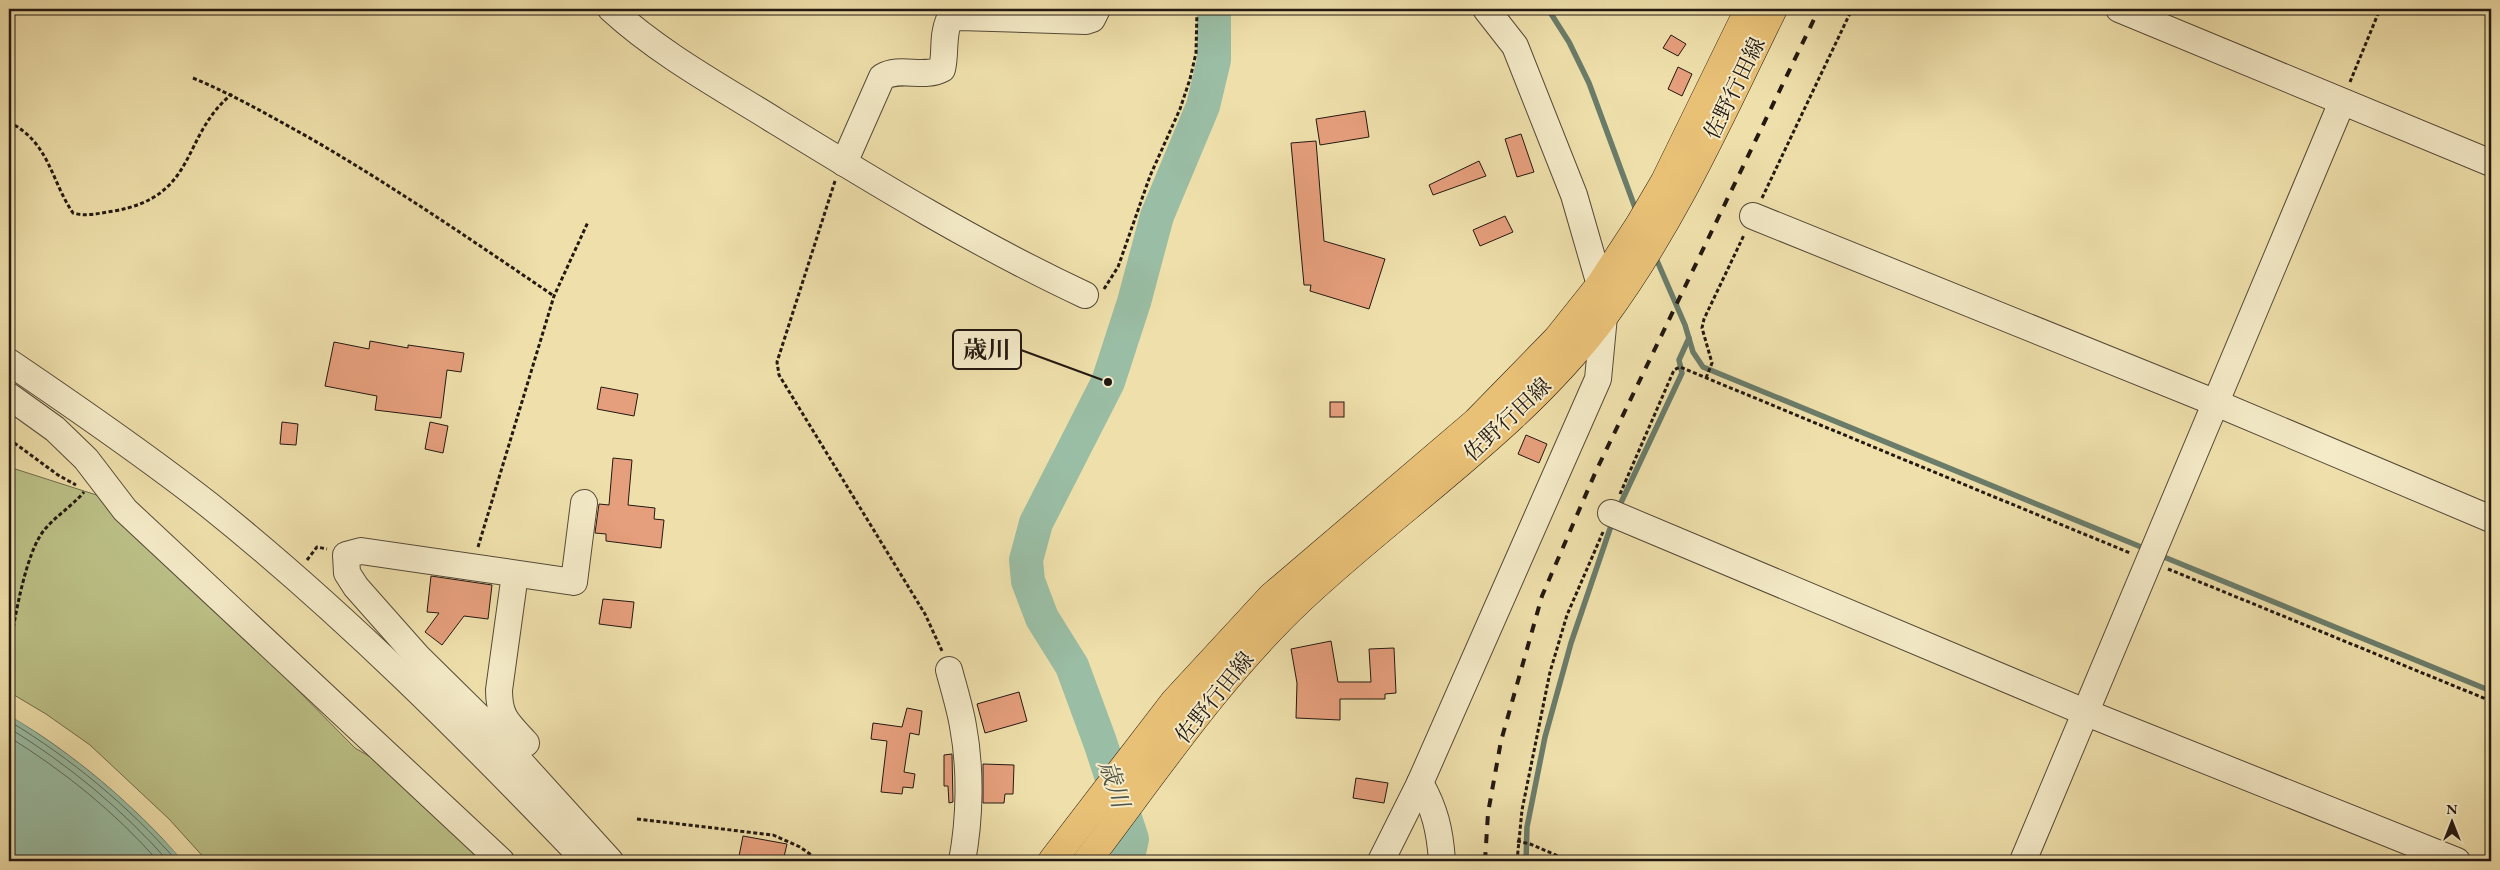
<svg xmlns="http://www.w3.org/2000/svg" width="2500" height="870" viewBox="0 0 2500 870" font-family="'EB Garamond','Noto Serif JP',serif">
	<style>
		.green { fill: #bcc187; stroke: #706c4c }
		.water { fill: #9abea5; stroke: #6a7c6a }
		.pier { fill: #efe0ab }
		.lines { fill: none; stroke-linecap: round; stroke-linejoin: round }
		.shore { stroke: #5e6b5c; stroke-width: 1 }
		.stream { stroke: #6a7c6a; stroke-width: 5.5 }
		.river { stroke: #9abea5; stroke-width: 34 }
		.building { fill: #e69f7c; stroke: #231812 }
		.minor-casing { stroke: #564a38; stroke-width: 28 }
		.major-casing { stroke: #231812; stroke-width: 29 }
		.path { stroke: #231812; stroke-width: 3; stroke-dasharray: 4 2.5; stroke-linecap: butt }
		.minor { stroke: #f5ebc8; stroke-width: 26 }
		.major { stroke: #e8c076; stroke-width: 28 }
		.rail { stroke: #231812; stroke-width: 4; stroke-dasharray: 9 9; stroke-linecap: butt }
		.labels { text-anchor: middle; stroke-width: 4; stroke-linejoin: round; paint-order: stroke }
		.street-label { font-size: 22px; fill: #231812; stroke: #f5ebc8 }
		.water-label { font-size: 24px; font-style: italic; fill: #4d5245; stroke: #f5ebc8 }
		.leader { fill: none; stroke: #231812; stroke-width: 2 }
		.callout-dot { fill: #231812; stroke: #f5ebc8; stroke-width: 2 }
		.callout { fill: #f5ebc8; stroke: #231812; stroke-width: 2 }
		.callout-label { font-size: 24px; text-anchor: middle; font-weight: bold; fill: #231812 }
	</style>
	<rect width="100%" height="100%" fill="#efe0ab"/>
	<filter id="stains"><feTurbulence type="fractalNoise" baseFrequency=".004" numOctaves="4"/><feColorMatrix values="0 0 0 0 .2 0 0 0 0 .09 0 0 0 0 .02 0 0 0 .5 -.17"/></filter>
	<radialGradient id="worn" r=".72"><stop offset=".6" stop-color="#630" stop-opacity="0"/><stop offset="1" stop-color="#630" stop-opacity=".3"/></radialGradient>
	<polygon class="green" points="9,467 109,499 355,748 396,772 498,861 207,861 169,819 90,745 46,714 9,692"/>
	<path class="water" d="M9,715c66,40 123,88 174,146h-174z"/>
	<polygon class="pier" points="9,712 52,738 99,774 155,826 186,861 183,861 154,828 98,776 50,740 9,715"/>
	<g class="lines">
		<g class="shore">
			<path d="M9,721c63,38 118,84 168,140"/>
			<path d="M9,728c60,37 113,81 159,133"/>
			<path d="M9,737c55,34 106,75 149,124"/>
		</g>
		<g class="stream">
			<polyline points="1548,9 1569,42 1589,83 1637,213"/>
			<polyline points="1655,256 1685,325 1693,352 1703,367 2146,549"/>
			<polyline points="1618,509 1682,373 1679,360 1689,338"/>
			<polyline points="2159,555 2491,691"/>
			<polyline points="2462,855 2477,861"/>
			<polyline points="1526,861 1527,827 1545,737 1571,643 1613,520"/>
		</g>
		<polyline class="river" points="1127,861 1132,839 1100,742 1072,666 1042,618 1028,581 1026,560 1036,523 1108,382 1134,302 1157,216 1203,106 1214,60 1214,9"/>
	</g>
	<g class="building">
		<polygon points="1671,35 1686,44 1678,56 1663,48"/>
		<polygon points="1678,67 1692,74 1682,96 1668,89"/>
		<polygon points="1365,111 1369,137 1320,145 1316,119"/>
		<polygon points="1521,134 1534,172 1517,177 1505,139"/>
		<polygon points="1316,141 1324,241 1385,259 1369,309 1310,291 1311,285 1304,285 1291,143"/>
		<polygon points="1479,161 1486,176 1433,195 1429,185"/>
		<polygon points="1505,216 1513,232 1480,246 1473,230"/>
		<polygon points="370,341 408,348 408,345 464,353 461,372 447,370 441,418 375,410 377,396 325,386 334,342 369,349"/>
		<polygon points="601,387 638,394 634,416 597,409"/>
		<rect x="1330" y="402" width="14" height="15"/>
		<polygon points="282,422 298,424 296,445 280,444"/>
		<polygon points="430,422 448,426 443,453 425,449"/>
		<polygon points="1526,435 1547,444 1539,463 1518,454"/>
		<polygon points="613,458 632,460 628,505 655,508 654,519 664,520 661,548 606,541 606,534 595,533 599,504 609,505"/>
		<polygon points="431,576 492,585 488,619 464,616 442,645 425,632 439,613 427,612"/>
		<polygon points="603,599 634,602 631,628 599,624"/>
		<polygon points="1331,641 1338,682 1371,682 1369,649 1394,648 1396,693 1385,694 1385,699 1340,699 1340,720 1296,718 1297,683 1291,649"/>
		<polygon points="1019,692 1027,721 985,733 977,704"/>
		<polygon points="907,708 922,711 919,735 910,733 904,772 915,774 913,788 903,787 902,794 881,792 887,741 871,739 873,723 902,727"/>
		<polygon points="952,754 953,802 949,803 948,786 944,786 944,755"/>
		<polygon points="983,764 1014,765 1013,794 1005,794 1004,803 983,803"/>
		<polygon points="1356,778 1388,783 1384,803 1353,798"/>
		<polygon points="743,836 787,844 783,861 738,861"/>
	</g>
	<g class="lines">
		<g class="minor-casing">
			<g id="minor">
				<path d="M611,9c49,45 110,78 166,113 101,62 201,123 308,173"/>
				<polyline points="2119,9 2491,163"/>
				<path d="M844,163l38,-86c18,-11 42,2 60,-8 4,-16 0,-33 7,-49l10,-3 127,4 6,-2 5,-10"/>
				<polyline points="1753,216 2216,403 2491,519"/>
				<path d="M9,362c68,46 135,92 200,143 135,108 257,231 377,356"/>
				<polyline points="9,396 55,429 86,459 125,510 501,861"/>
				<polyline points="584,503 574,582 361,551 346,555 347,573 356,587 418,657 484,722 610,861"/>
				<polyline points="1611,513 2087,713 2457,861"/>
				<path d="M515,574l-16,116c0,28 9,33 27,53"/>
				<path d="M949,670c5,19 11,38 14,56 8,43 7,93 -1,135"/>
				<path d="M1420,783c15,26 20,48 22,78"/>
				<polyline points="1381,861 1420,783 1598,379 1604,316 1600,285 1574,195 1515,46 1486,9"/>
				<polyline points="2023,861 2342,102"/>
			</g>
		</g>
		<g class="major-casing">
			<g id="major">
				<polyline points="1052,861 1174,702 1271,597 1476,422 1557,339 1600,285 1638,227 1665,181 1749,9"/>
				<path d="M1087,861c68,-89 132,-185 214,-262 101,-95 220,-171 304,-284 69,-94 117,-202 168,-306"/>
			</g>
		</g>
		<g class="path">
			<path d="M193,78c41,17 77,38 115,59 85,49 165,104 246,159"/>
			<polyline points="2350,82 2380,9"/>
			<path d="M9,122c41,21 41,57 64,91 13,4 27,0 41,-2 85,-15 66,-75 118,-117"/>
			<polyline points="835,181 777,362 779,375 925,614 942,651"/>
			<polyline points="1762,198 1852,9"/>
			<polyline points="1104,289 1118,267 1150,176 1180,109 1190,79 1196,53 1197,9"/>
			<polyline points="1706,378 1712,363 1702,328 1704,319 1744,235"/>
			<polyline points="9,439 58,475 76,485"/>
			<polyline points="1620,494 1674,370 1680,367 2130,553"/>
			<polyline points="478,547 554,296 588,222"/>
			<polyline points="307,560 317,547 327,549"/>
			<polyline points="2168,569 2491,701"/>
			<path d="M9,653c5,-30 16,-101 36,-124 11,-13 26,-22 39,-37"/>
			<polyline points="637,819 773,835 800,847 820,861"/>
			<polyline points="1517,841 1530,844 1570,861"/>
			<polyline points="1517,861 1522,810 1550,672 1567,615 1603,532"/>
		</g>
		<use href="#minor" class="minor"/>
		<use href="#major" class="major"/>
		<polyline class="rail" points="1485,861 1488,813 1501,741 1542,596 1596,471 1819,9"/>
	</g>
	<g class="labels">
		<g class="street-label">
			<text transform="translate(1734 88) rotate(-64)" y="8">佐野行田線</text>
			<text transform="translate(1507 419) rotate(-43)" y="8">佐野行田線</text>
			<text transform="translate(1214 697) rotate(-51)" y="8">佐野行田線</text>
		</g>
		<g class="water-label">
			<text transform="translate(1114 784) rotate(72)" y="8">歳川</text>
		</g>
	</g>
	<path class="leader" d="M1108 382L1021 350"/>
	<circle class="callout-dot" cx="1108" cy="382" r="5"/>
	<rect class="callout" x="953" y="330" width="68" height="39" rx="5"/>
	<g class="callout-label">
		<text x="987" y="358">歳川</text>
	</g>
	<rect width="2500" height="870" fill="none" stroke="#efe0ab" stroke-width="30"/>
	<rect x="10" y="10" width="2480" height="850" fill="none" stroke="#231812" stroke-width="2.5"/>
	<rect x="15" y="15" width="2470" height="840" fill="none" stroke="#231812"/>
	<g transform="translate(2452 822)" stroke="#f5ebc8" stroke-width="4" paint-order="stroke">
	<path d="M0-4L9 19L0 12L-9 19Z" fill="#231812"/>
	<text y="-8" font-size="14" font-weight="bold" text-anchor="middle" fill="#231812">N</text>
	</g>
	<rect width="100%" height="100%" filter="url(#stains)"/>
	<rect width="100%" height="100%" fill="url(#worn)"/>
</svg>
